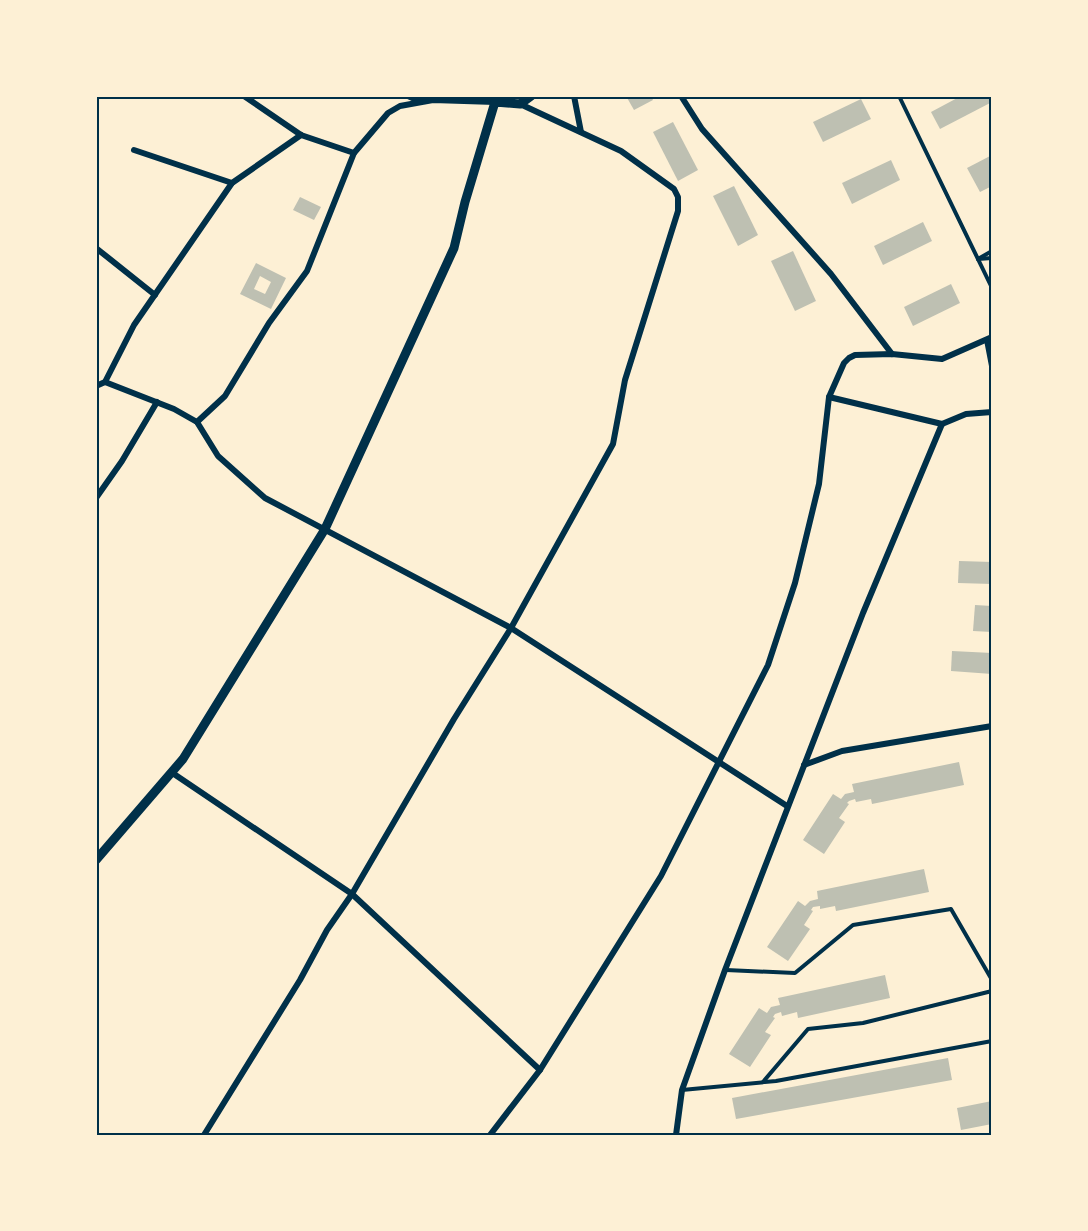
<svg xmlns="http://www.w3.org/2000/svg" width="1088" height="1231" viewBox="0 0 1088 1231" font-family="'Roboto Serif',serif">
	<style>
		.building { fill: #bec0b2; fill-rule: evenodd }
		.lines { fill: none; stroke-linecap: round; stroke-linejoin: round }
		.service { stroke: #003049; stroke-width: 4 }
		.minor { stroke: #003049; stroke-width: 6 }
		.tertiary { stroke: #003049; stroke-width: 9 }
		.neatline { fill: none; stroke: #003049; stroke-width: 2 }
	</style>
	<rect width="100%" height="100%" fill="#fdf0d5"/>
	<g class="building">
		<polygon points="626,96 651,96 653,100 634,110"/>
		<polygon points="961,96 992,96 992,102 940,129 931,112"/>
		<polygon points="861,99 871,119 823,142 813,122"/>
		<polygon points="673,122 698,170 678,181 653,132"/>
		<polygon points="992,155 992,186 980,192 967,168"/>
		<polygon points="891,160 900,180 852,204 842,183"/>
		<polygon points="734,186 758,235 738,246 713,196"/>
		<polygon points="300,197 321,207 314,220 293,210"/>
		<polygon points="923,222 932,241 883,265 874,246"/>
		<polygon points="793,251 816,301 795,311 771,261"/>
		<path d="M256,263l30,15 -15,31 -31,-15zM260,276l11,6 -6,12 -11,-5z"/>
		<polygon points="951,284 960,303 913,326 904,307"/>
		<polygon points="959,561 992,562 992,584 958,583"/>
		<polygon points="975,605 992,606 992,632 973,631"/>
		<polygon points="952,651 992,653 992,674 951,671"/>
		<polygon points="959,762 964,785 872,804 871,799 856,802 855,799 849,801 847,803 849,804 839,818 845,822 824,854 803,840 833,794 841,799 845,794 854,792 852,784"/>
		<polygon points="924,869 929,892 836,911 835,906 820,909 820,906 813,907 811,910 813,911 804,925 810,929 788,961 767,947 798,901 805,906 810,901 818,899 817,891"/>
		<polygon points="885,975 890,998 798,1018 797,1012 782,1016 781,1012 775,1014 773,1017 775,1018 765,1032 771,1035 750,1067 729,1054 759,1008 767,1013 771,1007 780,1005 778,998"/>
		<polygon points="948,1058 952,1080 736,1119 732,1098"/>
		<polygon points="992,1101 992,1124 961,1130 957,1108"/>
	</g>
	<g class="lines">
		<g class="service">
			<polyline points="899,96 992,288"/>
			<polyline points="978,259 992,251"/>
			<polyline points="978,259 992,258"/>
			<polyline points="726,970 795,973 853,925 951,909 992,980"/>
			<polyline points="763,1082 808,1029 863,1023 992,991"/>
			<polyline points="682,1090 776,1081 992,1041"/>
		</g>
		<g class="minor">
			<polyline points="244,96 301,135 354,153"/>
			<polyline points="408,96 419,101"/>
			<polyline points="574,96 581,132"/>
			<polyline points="681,96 702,129 831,274 892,354"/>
			<polyline points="134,150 232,183"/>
			<polyline points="96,248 155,295"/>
			<polyline points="987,340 992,366"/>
			<polyline points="105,382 174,409 197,422 218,456 265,498 511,628 787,806"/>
			<polyline points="96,386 105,382 134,325 232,183 301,135"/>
			<polyline points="829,397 942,424 966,414 992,412"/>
			<polyline points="197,422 225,396 269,323 307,271 354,153 388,113 400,106 433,100 495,102"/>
			<polyline points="96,498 122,461 157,402"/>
			<polyline points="804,765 842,751 992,726"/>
			<polyline points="171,772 352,894 540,1070"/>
			<polyline points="204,1135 300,980 327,930 352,894 454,719 511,628 613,444 625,380 678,211 678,197 674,189 621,151 520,104"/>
			<polyline points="490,1135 540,1070 661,876 768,665 795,583 819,484 829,397 844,363 849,358 855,355 892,354 942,359 992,337"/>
			<polyline points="676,1135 682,1090 725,970 863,613 942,424"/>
		</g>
		<polyline class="tertiary" points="96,860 183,759 325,529 454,248 465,202 495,102 520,104 531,96"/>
	</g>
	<rect width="1088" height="1231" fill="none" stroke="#fdf0d5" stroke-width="195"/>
	<rect x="98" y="98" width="892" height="1036" class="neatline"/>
</svg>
